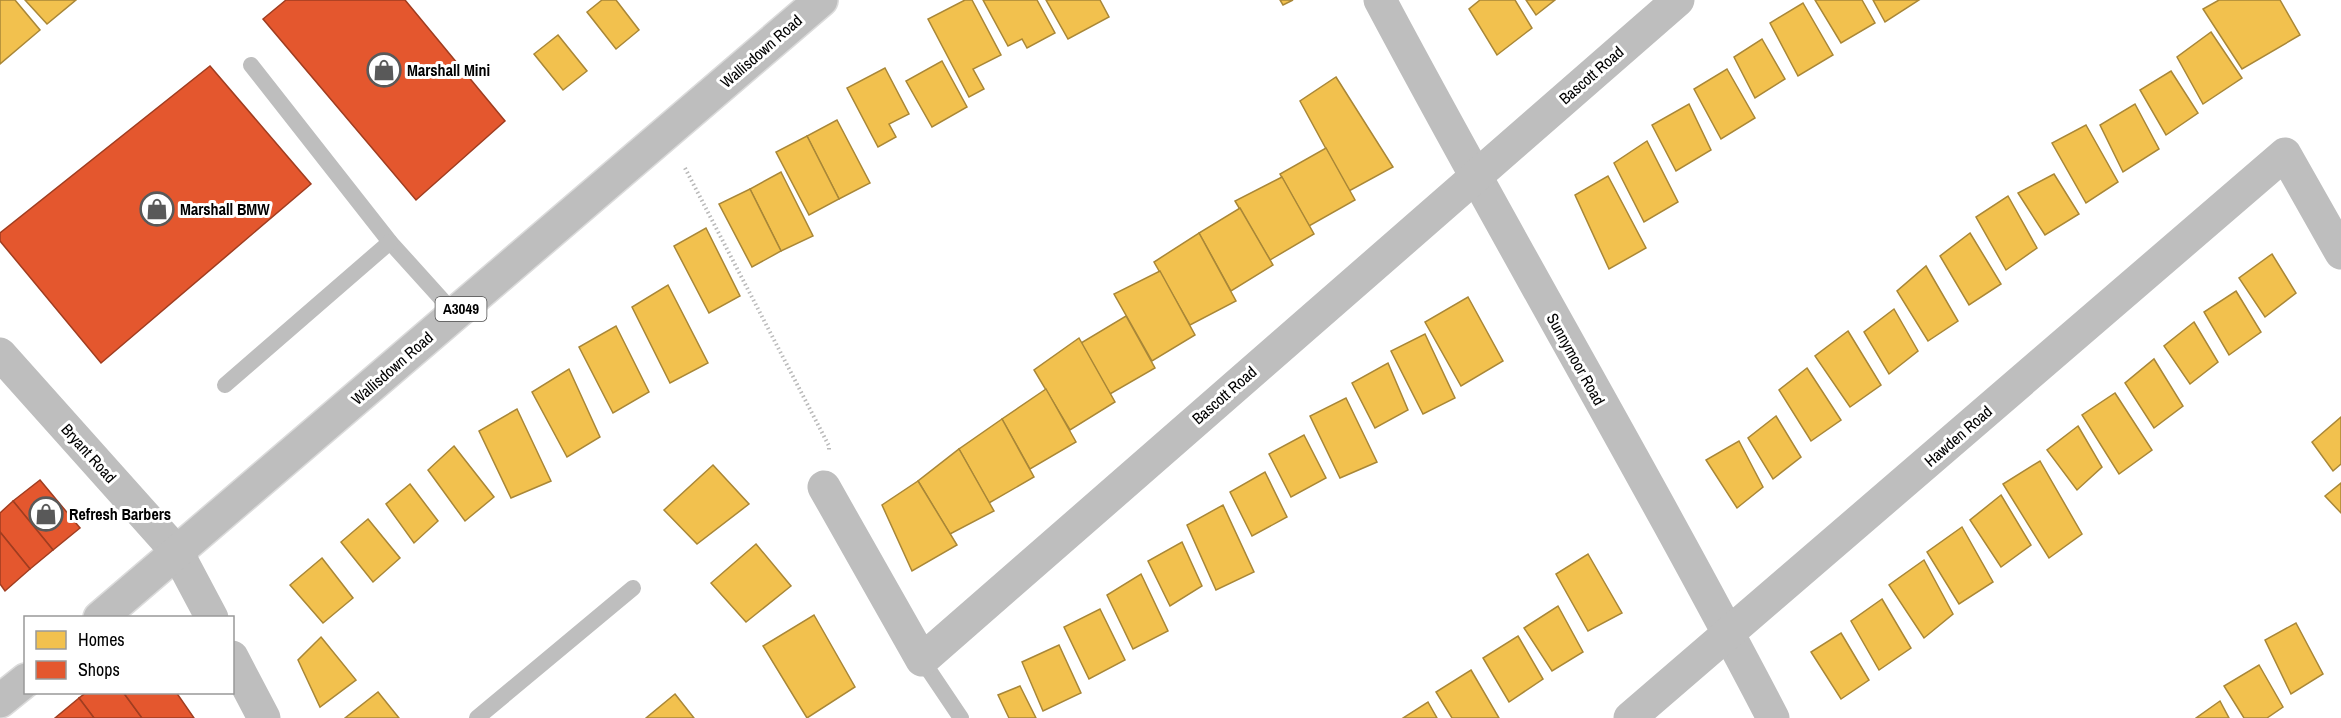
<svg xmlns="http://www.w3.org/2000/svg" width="2341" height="718" viewBox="0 0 2341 718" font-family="'Archivo Narrow',sans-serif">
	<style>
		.homes { fill: #f2c14e; stroke: #a98737; stroke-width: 1.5 }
		.shops { fill: #e4572e; stroke: #a03d20; stroke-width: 1.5 }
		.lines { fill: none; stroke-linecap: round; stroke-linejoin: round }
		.primary-casing { stroke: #dbdbdb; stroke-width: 36 }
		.path { stroke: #b9b9b9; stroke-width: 4; stroke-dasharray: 1.5 3; stroke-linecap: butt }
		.lane { stroke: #bebebe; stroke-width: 16 }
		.street { stroke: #bebebe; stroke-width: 33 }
		.primary { stroke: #bebebe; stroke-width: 33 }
		.labels { text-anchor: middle; stroke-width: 6; stroke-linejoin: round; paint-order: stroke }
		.shield { fill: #fff; stroke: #4c4c4c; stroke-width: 1.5 }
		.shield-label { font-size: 15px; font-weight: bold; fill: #000 }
		.street-label { font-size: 16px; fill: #000; stroke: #fff }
		.poi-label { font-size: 16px; font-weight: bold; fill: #000; stroke: #fff; text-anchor: start }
	</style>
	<rect width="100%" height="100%" fill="#fff"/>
	<g class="homes">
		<polygon points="0,0 15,0 40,30 0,64"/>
		<polygon points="25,0 76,0 47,24"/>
		<polygon points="602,0 616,0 639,30 616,49 587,12"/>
		<polygon points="965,0 972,0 1001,55 973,69 984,89 969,97 928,19"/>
		<polygon points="983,0 1037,0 1055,33 1027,48 1022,39 1008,46"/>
		<polygon points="1046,0 1100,0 1109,17 1068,39"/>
		<polygon points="1280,0 1293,0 1283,5"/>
		<polygon points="1480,0 1515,0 1532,28 1497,55 1469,9"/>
		<polygon points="1526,0 1555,0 1536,15"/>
		<polygon points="1815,0 1862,0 1875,23 1841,43"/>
		<polygon points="1873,0 1919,0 1885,22"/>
		<polygon points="2219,0 2280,0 2300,35 2242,69 2203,9"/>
		<polygon points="1803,3 1833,55 1798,76 1770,23"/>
		<polygon points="2211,32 2242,78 2203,104 2177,57"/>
		<polygon points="558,35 587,71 563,90 534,54"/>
		<polygon points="1762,39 1785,79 1755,98 1734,57"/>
		<polygon points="942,61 967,107 932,127 906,81"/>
		<polygon points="885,68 909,114 889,124 896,137 878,147 847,88"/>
		<polygon points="1727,69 1755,118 1721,139 1694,89"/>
		<polygon points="2171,71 2198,113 2166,135 2140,90"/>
		<polygon points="1336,77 1393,167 1349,191 1300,101"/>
		<polygon points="1689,104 1711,150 1676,171 1652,125"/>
		<polygon points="2135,104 2159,149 2123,172 2100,125"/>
		<polygon points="837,120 870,183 839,199 807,136"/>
		<polygon points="2086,125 2118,182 2086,203 2052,143"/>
		<polygon points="807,136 839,199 809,215 776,152"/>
		<polygon points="1647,141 1678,202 1644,222 1614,163"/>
		<polygon points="1326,148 1355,200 1309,226 1280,174"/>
		<polygon points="781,172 813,236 781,251 750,189"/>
		<polygon points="2054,174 2079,214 2045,235 2018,193"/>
		<polygon points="1608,176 1646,248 1609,269 1575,195"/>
		<polygon points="1282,177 1314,234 1270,260 1235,201"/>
		<polygon points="750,189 781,251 752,267 719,204"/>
		<polygon points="2008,196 2037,248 2006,270 1976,217"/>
		<polygon points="1240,208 1273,265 1231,291 1199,233"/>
		<polygon points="706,228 740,296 709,313 674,246"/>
		<polygon points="1199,233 1236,301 1190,325 1154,262"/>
		<polygon points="1970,233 2001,284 1969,305 1940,256"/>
		<polygon points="2272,254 2296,293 2265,317 2239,278"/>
		<polygon points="1926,266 1958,321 1928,341 1897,291"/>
		<polygon points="1160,271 1195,335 1152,361 1114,294"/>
		<polygon points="668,285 708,363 670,383 632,307"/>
		<polygon points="2236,291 2261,332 2229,355 2204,312"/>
		<polygon points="1468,297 1503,361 1461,386 1425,322"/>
		<polygon points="1894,309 1918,351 1889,374 1864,332"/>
		<polygon points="1126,316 1155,368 1110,394 1081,343"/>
		<polygon points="2194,322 2218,362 2190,384 2164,346"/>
		<polygon points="616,326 649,392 613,413 579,347"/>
		<polygon points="1848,331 1881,385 1850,407 1815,356"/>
		<polygon points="1425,334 1455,398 1423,414 1391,351"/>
		<polygon points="1079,338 1115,402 1070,430 1034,370"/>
		<polygon points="2154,359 2183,406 2154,428 2125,383"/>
		<polygon points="1388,363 1408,410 1375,428 1352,383"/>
		<polygon points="1807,368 1841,420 1811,441 1779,390"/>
		<polygon points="569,369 600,437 567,457 532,392"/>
		<polygon points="1046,389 1076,442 1030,469 1002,419"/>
		<polygon points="2115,393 2152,450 2119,474 2082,415"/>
		<polygon points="1346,398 1377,462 1340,478 1310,416"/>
		<polygon points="517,409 551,481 511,498 479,431"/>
		<polygon points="1776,416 1801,457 1773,479 1748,438"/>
		<polygon points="2341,417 2341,464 2333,471 2312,442"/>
		<polygon points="1002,419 1034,477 989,503 959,449"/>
		<polygon points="2078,426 2102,467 2077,490 2047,450"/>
		<polygon points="1304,435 1326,478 1291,497 1269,454"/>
		<polygon points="1739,441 1763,487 1737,508 1706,460"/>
		<polygon points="454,446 494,497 465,521 428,470"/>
		<polygon points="959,449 994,511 950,534 918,481"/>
		<polygon points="2040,461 2082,534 2049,558 2003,484"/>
		<polygon points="713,465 749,504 697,544 664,510"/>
		<polygon points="1265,472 1287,517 1252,536 1230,492"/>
		<polygon points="918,481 957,545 912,571 882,505"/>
		<polygon points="2341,483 2341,513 2325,496"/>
		<polygon points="410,484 438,521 414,543 386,504"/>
		<polygon points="2001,495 2031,545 2001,567 1970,520"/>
		<polygon points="1223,505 1254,572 1216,590 1187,525"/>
		<polygon points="368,519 400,558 373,582 341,542"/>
		<polygon points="1962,527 1993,582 1959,604 1927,552"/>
		<polygon points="1182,542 1202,586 1170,606 1148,561"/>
		<polygon points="756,544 791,586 746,622 711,583"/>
		<polygon points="1588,554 1622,613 1588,631 1556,574"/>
		<polygon points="322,558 353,598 323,623 290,585"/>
		<polygon points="1924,560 1953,614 1924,638 1889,585"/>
		<polygon points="1141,574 1168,631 1133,649 1107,595"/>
		<polygon points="1882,599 1911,648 1879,670 1851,621"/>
		<polygon points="1558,606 1583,652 1552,671 1524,628"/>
		<polygon points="1100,609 1125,660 1089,679 1064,627"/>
		<polygon points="814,615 855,687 807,718 763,646"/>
		<polygon points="2296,623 2323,674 2291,694 2265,640"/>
		<polygon points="1841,633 1869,680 1841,699 1811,652"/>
		<polygon points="1518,636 1543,679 1509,702 1483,658"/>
		<polygon points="321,637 356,680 320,707 298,660"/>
		<polygon points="1059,645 1081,693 1043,711 1022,662"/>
		<polygon points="2259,665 2283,707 2267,718 2244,718 2224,686"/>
		<polygon points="1471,670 1499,718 1452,718 1436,692"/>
		<polygon points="1020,686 1036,718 1009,718 998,695"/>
		<polygon points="378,692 399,718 345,718"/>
		<polygon points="675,694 694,718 646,718"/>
		<polygon points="2220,701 2229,718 2196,718"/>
		<polygon points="1428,702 1437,718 1403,718"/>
	</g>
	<g class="shops">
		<polygon points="286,0 405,0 505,121 416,200 263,19"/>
		<polygon points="210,66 311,184 101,363 0,241 0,233"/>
		<polygon points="40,480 80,528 53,550 13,501"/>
		<polygon points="13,501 53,550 30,569 0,532 0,513"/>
		<polygon points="0,532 30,569 5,591 0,584"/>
		<polygon points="87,692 123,692 142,718 94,718 79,698"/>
		<polygon points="123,692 176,692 194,718 142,718"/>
		<polygon points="79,698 94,718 55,718"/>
	</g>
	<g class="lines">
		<g class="primary-casing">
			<g id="primary">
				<polyline points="100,618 821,0"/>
				<polyline points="0,701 26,680"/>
			</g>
		</g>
		<polyline class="path" points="685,168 829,446 829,452"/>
		<g class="lane">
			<polyline points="251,65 390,242 455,314"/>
			<polyline points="225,385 390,242"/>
			<polyline points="922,660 961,718"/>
			<polyline points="477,718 633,588"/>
		</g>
		<g class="street">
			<path d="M1380,0c128,241 267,476 393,718"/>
			<polyline points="0,354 177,552 212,618"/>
			<polyline points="824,487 922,660 1678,0"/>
			<polyline points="232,657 264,718"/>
			<polyline points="1630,718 2285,154 2341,253"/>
		</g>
		<use href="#primary" class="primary"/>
	</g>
	<defs>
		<g id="shop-ring" transform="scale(1.725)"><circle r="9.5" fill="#fff" stroke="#595959" stroke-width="1.5"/><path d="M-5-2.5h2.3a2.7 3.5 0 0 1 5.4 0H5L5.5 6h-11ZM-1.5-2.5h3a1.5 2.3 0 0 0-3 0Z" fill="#595959"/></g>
	</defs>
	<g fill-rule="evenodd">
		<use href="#shop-ring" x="384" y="70"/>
		<use href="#shop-ring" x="157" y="209"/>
		<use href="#shop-ring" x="46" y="514"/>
	</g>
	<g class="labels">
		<rect class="shield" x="435.5" y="297" width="51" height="24" rx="4.5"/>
		<g class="shield-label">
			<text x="461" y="314">A3049</text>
		</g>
		<g class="street-label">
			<text transform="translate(761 51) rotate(-41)" y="6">Wallisdown Road</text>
			<text transform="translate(1591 75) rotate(-41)" y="6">Bascott Road</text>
			<text transform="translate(1576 359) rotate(61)" y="6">Sunnymoor Road</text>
			<text transform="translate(392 368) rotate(-41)" y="6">Wallisdown Road</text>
			<text transform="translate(1224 395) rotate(-41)" y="6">Bascott Road</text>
			<text transform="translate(1958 436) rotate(-41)" y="6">Hawden Road</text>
			<text transform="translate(89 453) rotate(48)" y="6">Bryant Road</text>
		</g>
		<g class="poi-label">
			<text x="407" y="76">Marshall Mini</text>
			<text x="180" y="215">Marshall BMW</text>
			<text x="69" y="520">Refresh Barbers</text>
		</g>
	</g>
	<rect x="24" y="616" width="210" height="78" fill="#ffffff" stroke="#999999" stroke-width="1.5"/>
	<rect x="36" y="631" width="30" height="18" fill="#f2c14e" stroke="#999999" stroke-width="1.5"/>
	<text x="78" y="646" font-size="18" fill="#000000">Homes</text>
	<rect x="36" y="661" width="30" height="18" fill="#e4572e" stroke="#999999" stroke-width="1.5"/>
	<text x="78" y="676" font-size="18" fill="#000000">Shops</text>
</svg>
